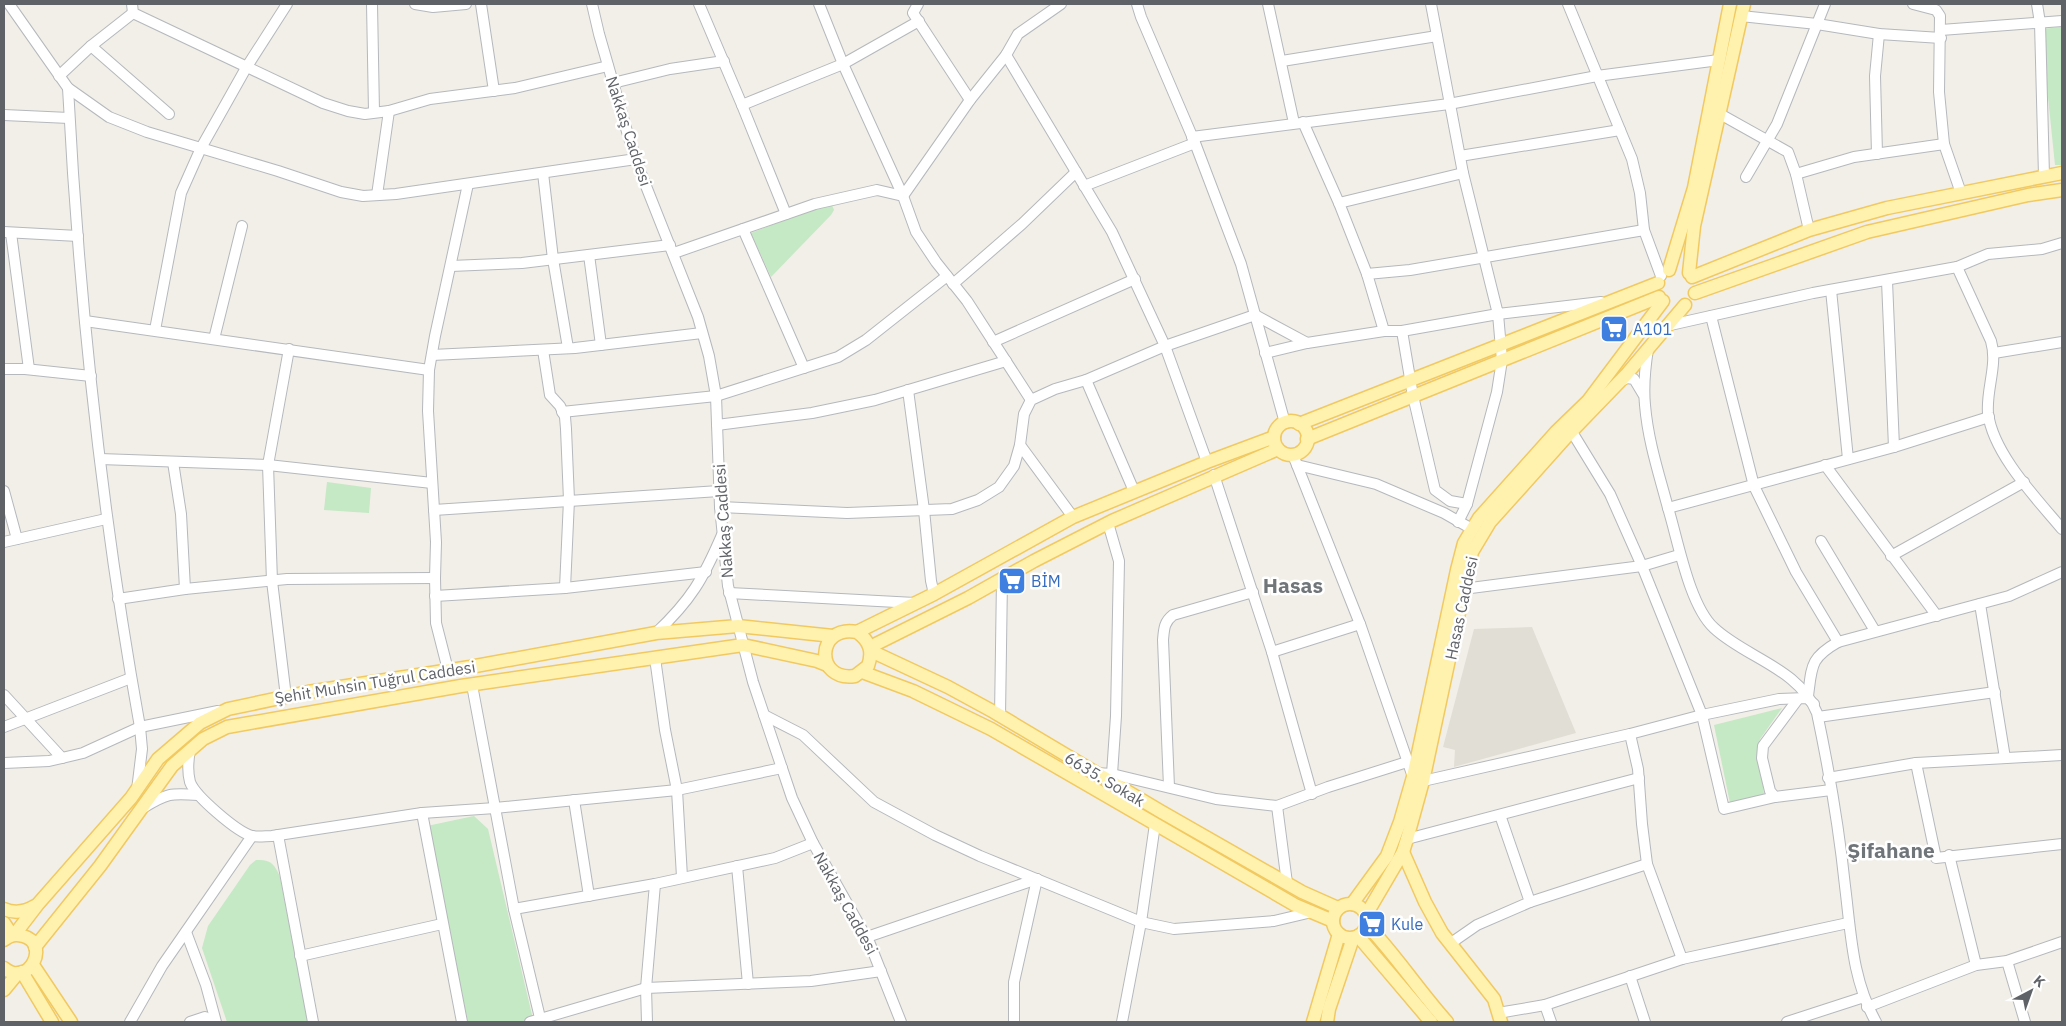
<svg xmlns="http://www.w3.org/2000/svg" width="2066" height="1026" viewBox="0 0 2066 1026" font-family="'IBM Plex Sans',sans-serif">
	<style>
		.education { fill: #e1ded6 }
		.green { fill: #c5e8c5 }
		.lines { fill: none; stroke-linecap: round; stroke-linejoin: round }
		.minor-casing { stroke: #b5b8bc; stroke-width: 12 }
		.major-casing { stroke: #f2c960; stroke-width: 15 }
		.minor { stroke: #fff; stroke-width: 10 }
		.major { stroke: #fff2af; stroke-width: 12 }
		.labels { text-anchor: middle; stroke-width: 5; stroke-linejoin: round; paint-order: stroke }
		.street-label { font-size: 16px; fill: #5f6368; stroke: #fff }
		.shop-label { font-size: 16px; fill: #366cbe; stroke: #fff; text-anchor: start }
		.district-label { font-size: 21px; font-weight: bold; fill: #70757a; stroke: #fff }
	</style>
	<rect width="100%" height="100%" fill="#f1efe8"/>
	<polygon class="education" points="1532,627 1576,733 1454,767 1455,750 1443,747 1474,629"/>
	<g class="green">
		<polygon points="2062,27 2062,165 2055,165 2041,29"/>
		<polygon points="828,204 832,205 834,210 831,215 771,277 751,233"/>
		<polygon points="327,482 371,488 369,513 324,510"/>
		<polygon points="1782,708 1760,739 1758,747 1764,794 1730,803 1714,725"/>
		<polygon points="474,816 488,829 533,1019 522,1022 468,1022 427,826"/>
		<path d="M256,860c14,-1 19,4 24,17l28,145h-81l-25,-74 6,-22 42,-61z"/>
	</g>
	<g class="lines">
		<g class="minor-casing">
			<g id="minor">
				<polyline points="9,4 68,88 109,117 147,132 278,171 341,192 363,196 396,194 636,159"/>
				<polyline points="132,4 133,13 323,103 348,111 365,114 389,111 430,99 515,88 608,66"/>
				<polyline points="372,4 374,112"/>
				<polyline points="415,4 433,7 466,4"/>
				<polyline points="481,4 494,91"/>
				<polyline points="592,4 599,34 628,135 642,176 698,317 709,356 716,396 720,507 728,586 753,682 792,798 813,843 870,944 901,1022"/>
				<polyline points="699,4 742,105 786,214"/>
				<polyline points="819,4 843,64 903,196 916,232 936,262 967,301 1031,400"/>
				<polyline points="918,4 913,13 970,100"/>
				<polyline points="1137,4 1141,17 1195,143 1241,264 1285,423"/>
				<polyline points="1268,4 1294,123"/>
				<polyline points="1431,4 1463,173 1498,314 1601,302"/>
				<polyline points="1568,4 1632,159 1640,193 1644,230 1661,276"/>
				<polyline points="1913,4 1936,10 1940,16 1939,92 1944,144 1961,193"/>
				<polyline points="2037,4 2040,23 2044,176"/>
				<polyline points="1741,16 1817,24 1879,34 1941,38"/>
				<polyline points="1941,30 2062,21"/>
				<polyline points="91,46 169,114"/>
				<polyline points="1006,55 1112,232 1165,346 1207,462"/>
				<polyline points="1282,61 1437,36"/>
				<polyline points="59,76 91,46 133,13"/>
				<polyline points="613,83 670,69 724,61"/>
				<path d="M68,88c11,214 34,428 72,639l2,22 -5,41"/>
				<polyline points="742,105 843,64 919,21"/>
				<polyline points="1720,114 1788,152 1796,174 1809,230"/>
				<polyline points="4,115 69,118"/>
				<polyline points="1303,122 1339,203 1367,274 1384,331"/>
				<polyline points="1192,137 1449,104 1597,76 1719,60"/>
				<polyline points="1877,154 1875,76 1879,34"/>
				<polyline points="1460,156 1620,130"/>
				<polyline points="543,173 553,259 568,348"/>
				<polyline points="1796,174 1854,157 1944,144"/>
				<polyline points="1746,177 1777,124 1825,4"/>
				<polyline points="1084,186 1195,143"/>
				<polyline points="377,195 389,111"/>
				<polyline points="1339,203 1463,173"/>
				<polyline points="743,229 804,368"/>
				<polyline points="4,232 78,236"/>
				<polyline points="11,233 29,369"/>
				<polyline points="674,253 815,204 877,190 903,196 970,100 1006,55 1018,34 1061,4"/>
				<polyline points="589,255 601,345"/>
				<polyline points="451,266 522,263 670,245"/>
				<path d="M1957,267l34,74c7,24 -5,48 -3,72 5,41 49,86 74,116"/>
				<polyline points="1367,274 1410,270 1644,230"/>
				<polyline points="1887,281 1894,447"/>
				<polyline points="953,284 1022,224 1076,172"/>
				<polyline points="1831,290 1848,459"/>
				<polyline points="1711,316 1754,486 1796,572 1838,642"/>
				<polyline points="85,321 429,370"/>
				<polyline points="1666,326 1813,293 1957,267 1988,254 2042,249 2062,243"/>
				<polyline points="155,330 181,193 201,148 246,68 287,4"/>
				<polyline points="1402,331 1413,396 1435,490 1450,501 1467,504"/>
				<polyline points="214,339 242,226"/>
				<polyline points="993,342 1135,279"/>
				<path d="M1648,349c-3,19 -5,36 -3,56 3,36 14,69 23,103 10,32 21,97 46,120 32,30 85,40 103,85 12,57 22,115 28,173 6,47 7,94 31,136"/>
				<polyline points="543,350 550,395 560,406 565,417 566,429 569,500 565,588"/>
				<polyline points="1265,353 1307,343 1384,331 1402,331 1498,314 1502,360 1497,392 1467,504 1458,522"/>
				<polyline points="1994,353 2062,342"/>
				<polyline points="432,355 575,348 702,333"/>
				<polyline points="4,369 25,369 91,376"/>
				<polyline points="1086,380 1134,491"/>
				<polyline points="1621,381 1627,378 1634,379 1643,394"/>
				<polyline points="908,390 924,510 931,581 934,594"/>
				<polyline points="562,412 716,396 838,357 866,340 947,276"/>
				<polyline points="717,425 812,413 875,400 1006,361"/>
				<polyline points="1572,432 1610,494 1642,566 1702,715 1724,809 1775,797"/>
				<polyline points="1020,445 1073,517"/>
				<polyline points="1293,455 1360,624 1413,777 1423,781 1630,734 1702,715 1779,699 1807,698 1814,704"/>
				<polyline points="100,459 268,465 432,483"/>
				<polyline points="173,462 181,514 185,589"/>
				<polyline points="1297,465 1376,484 1444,513 1472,529"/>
				<polyline points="1825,465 1937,616"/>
				<polyline points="1214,475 1272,652 1312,794"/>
				<polyline points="4,491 17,539"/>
				<polyline points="720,507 847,513 952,509 978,500 999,487 1014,466 1020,445 1024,414 1031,400 1055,389 1086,380 1165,346 1255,315 1307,343"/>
				<polyline points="1668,508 1894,447 1989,417"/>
				<polyline points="434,510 719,491"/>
				<polyline points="1108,523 1119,561 1116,716 1112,774"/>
				<polyline points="1821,541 1875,631"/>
				<polyline points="4,542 106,519"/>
				<polyline points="1891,556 2024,482"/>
				<polyline points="1463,589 1642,566 1679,555"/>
				<polyline points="729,593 915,603"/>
				<polyline points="435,596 565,588 706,572"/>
				<polyline points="118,599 185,589 287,579 435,578"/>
				<polyline points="1980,604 2005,758"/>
				<path d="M656,633c35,-33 47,-54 66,-98"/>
				<polyline points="1272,652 1360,624"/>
				<polyline points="655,658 665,730 677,790 682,877"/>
				<polyline points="448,670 436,623 435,578 436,542 428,411 429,370 435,336 468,184"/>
				<polyline points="472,685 514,909 541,1022"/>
				<polyline points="4,695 62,758"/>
				<path d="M1808,696c4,-30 2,-38 30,-54l171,-46 53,-24"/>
				<polyline points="286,697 272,581 268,465 289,349"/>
				<polyline points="1798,699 1763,746 1762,758 1770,791 1775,797 1831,790"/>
				<polyline points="764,715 803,735 874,802 935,835 980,856 1141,922 1174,929 1274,921 1312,912"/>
				<polyline points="1000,716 1002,579"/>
				<polyline points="1818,717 1995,692"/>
				<polyline points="4,727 131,678"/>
				<polyline points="1630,734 1638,769 1642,824 1647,864 1682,959"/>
				<path d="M190,750c-2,11 -3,21 0,32 5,14 47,50 62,54 6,1 14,0 20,0l150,-23 73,-5 182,-18 105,-22"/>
				<polyline points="4,763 49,761 83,753 140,727 218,711"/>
				<polyline points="1916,763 1936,858 2062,844"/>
				<polyline points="1097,773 1112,774 1216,799 1277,806 1328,787 1407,762"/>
				<polyline points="1828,778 1916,763 2062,755"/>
				<path d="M1169,787l-6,-147c1,-11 1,-18 10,-25l80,-23"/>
				<polyline points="574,800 589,896"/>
				<polyline points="1277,806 1287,883"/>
				<path d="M143,808c24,-15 28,-15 55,-13"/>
				<polyline points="422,813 462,1022"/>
				<polyline points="278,835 313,1022"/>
				<polyline points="1407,839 1639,778"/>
				<polyline points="1949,855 1976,965"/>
				<polyline points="737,866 748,984"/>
				<polyline points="1530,902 1647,864"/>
				<polyline points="514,909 655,884 775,858 813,843"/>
				<polyline points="186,932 206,985 216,1022"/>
				<polyline points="867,937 1037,879"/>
				<polyline points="1451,943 1477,925 1530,902 1500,815"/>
				<polyline points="300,956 442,924"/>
				<polyline points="2007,961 2025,1022"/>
				<polyline points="1630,976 1645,1022"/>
				<polyline points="1545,1005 1551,1022"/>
				<polyline points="1867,1007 1976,965 2007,961 2062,942"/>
				<polyline points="1498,1013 1545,1005 1682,959 1848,923"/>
				<polyline points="130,1022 162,966 252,836"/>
				<polyline points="190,1022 205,1017 215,1022"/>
				<polyline points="530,1022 646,988 811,981 881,971"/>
				<polyline points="647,1022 646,988 655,884"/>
				<polyline points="1014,1022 1014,982 1037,879"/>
				<polyline points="1122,1022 1141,922 1155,824"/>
				<polyline points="1787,1022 1864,997"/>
			</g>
		</g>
		<g class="major-casing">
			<g id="major">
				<polyline points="1669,270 1694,188 1730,4"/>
				<polyline points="1689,273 1694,226 1744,4"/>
				<polyline points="1692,277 1809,230 1887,208 2062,173"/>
				<polyline points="1695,293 1867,232 2028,195 2062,190"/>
				<circle cx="1291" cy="438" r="17"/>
				<polyline points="1299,424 1658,283"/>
				<polyline points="1307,439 1659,297"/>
				<path d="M857,632c13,9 16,20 11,34l-13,10c-41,6 -39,-52 2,-44l77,-38 139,-77 134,-55 67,-25"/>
				<polyline points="870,647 968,598 1034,561 1112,521 1278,449"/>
				<polyline points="871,651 948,687 994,712 1160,811 1302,892 1338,908"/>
				<polyline points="862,672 913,691 991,729 1295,905 1333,921"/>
				<polyline points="1403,852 1425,902 1442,933 1494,999 1501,1022"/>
				<circle cx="1350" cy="921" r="17"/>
				<polyline points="1352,904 1387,856 1400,822 1413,777 1457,570 1464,543 1479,518 1556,432 1588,401 1663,301"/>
				<path d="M4,909c11,5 21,3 31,-3"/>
				<polyline points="1366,915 1403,852 1407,839 1423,781 1472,552 1490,522 1508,502 1568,435 1626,375 1685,305"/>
				<polyline points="4,923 12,935"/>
				<path d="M1367,925c29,30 52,66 80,97"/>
				<polyline points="15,934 38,904 131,798 158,759 200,723 228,709 308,692 470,667 656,633 738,626 833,636"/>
				<polyline points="1358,936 1431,1022"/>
				<path d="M4,940c6,-5 11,-6 19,-4 28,7 6,53 -19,32"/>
				<polyline points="35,947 100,866 172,766 203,739 227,727 461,686 743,645 817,661 827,665"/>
				<polyline points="33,965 71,1022"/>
				<polyline points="22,972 52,1022"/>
				<polyline points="4,990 18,973"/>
				<polyline points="1313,1022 1339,934"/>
				<polyline points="1327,1022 1329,1009 1353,938"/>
			</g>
		</g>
		<use href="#minor" class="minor"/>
		<use href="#major" class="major"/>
	</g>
	<defs>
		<g id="supermarket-square" transform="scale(1.4375)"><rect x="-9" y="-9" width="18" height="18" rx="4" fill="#3f7fe0" stroke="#fff"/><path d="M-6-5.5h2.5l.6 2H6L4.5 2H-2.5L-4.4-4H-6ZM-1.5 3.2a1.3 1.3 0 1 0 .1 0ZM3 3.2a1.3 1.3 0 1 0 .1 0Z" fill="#fff"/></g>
	</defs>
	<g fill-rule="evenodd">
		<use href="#supermarket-square" x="1614" y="329"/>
		<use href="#supermarket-square" x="1012" y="581"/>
		<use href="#supermarket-square" x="1372" y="924"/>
	</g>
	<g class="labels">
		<g class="street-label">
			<text transform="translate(629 131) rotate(72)" y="6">Nakkaş Caddesi</text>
			<text transform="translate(723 521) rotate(-94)" y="6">Nakkaş Caddesi</text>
			<text transform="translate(1461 608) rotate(-78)" y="6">Hasas Caddesi</text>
			<text transform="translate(375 682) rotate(-9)" y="6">Şehit Muhsin Tuğrul Caddesi</text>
			<text transform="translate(1105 779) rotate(31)" y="6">6635. Sokak</text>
			<text transform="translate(846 903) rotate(61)" y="6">Nakkaş Caddesi</text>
		</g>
		<g class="shop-label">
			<text x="1633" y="335">A101</text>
			<text x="1031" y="587">BİM</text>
			<text x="1391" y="930">Kule</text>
		</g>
		<g class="district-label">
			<text x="1293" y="593">Hasas</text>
			<text x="1891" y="858">Şifahane</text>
		</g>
	</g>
	<rect width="2066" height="1026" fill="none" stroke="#5f6368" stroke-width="10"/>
	<g transform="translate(2031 991) rotate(41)" stroke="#ffffff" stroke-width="4" paint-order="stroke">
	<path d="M0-4L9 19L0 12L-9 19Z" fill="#5f6368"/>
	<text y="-8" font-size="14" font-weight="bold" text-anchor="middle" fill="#5f6368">K</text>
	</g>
</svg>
